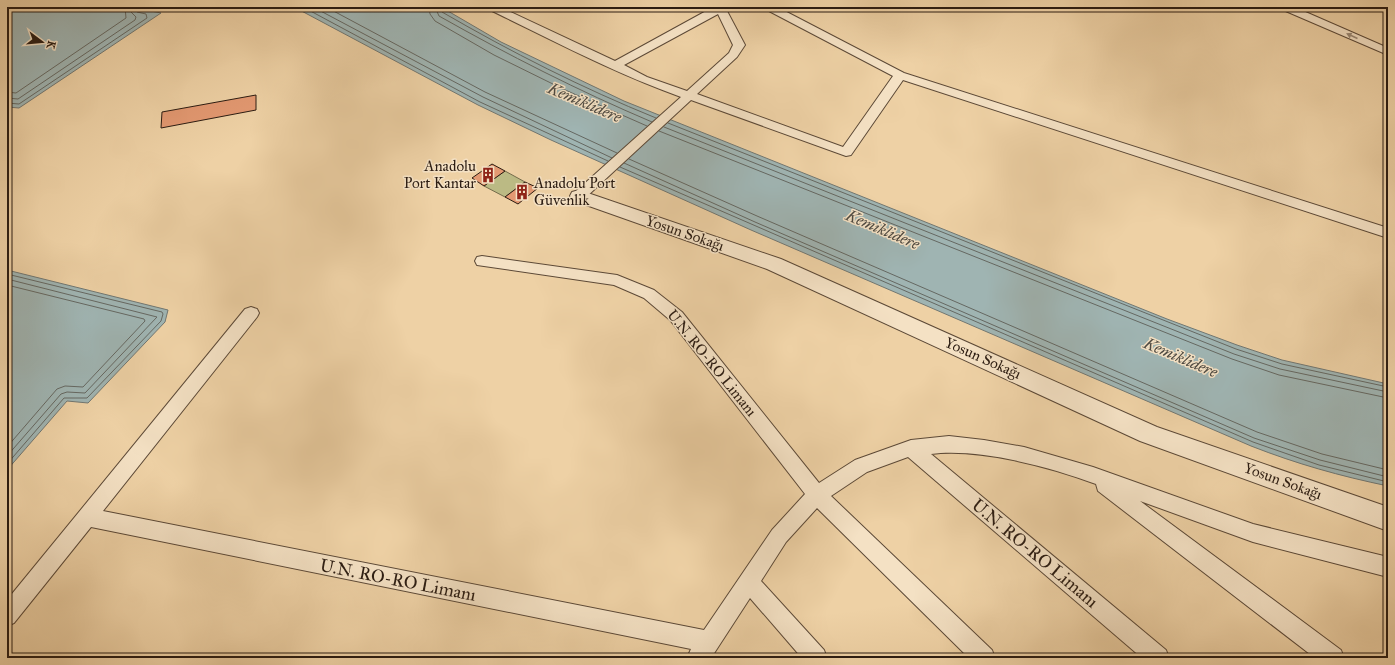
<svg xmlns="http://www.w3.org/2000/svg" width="1395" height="665" viewBox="0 0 1395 665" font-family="'IM FELL Great Primer',serif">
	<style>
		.green { fill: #bbba84; stroke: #736b4b }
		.water { fill: #9fb4b2; stroke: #717772 }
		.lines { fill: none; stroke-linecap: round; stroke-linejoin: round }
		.shore { stroke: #656862; stroke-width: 1 }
		.building { fill: #e39972; stroke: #2b1c12 }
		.lane-casing { stroke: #5c4937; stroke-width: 2 }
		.street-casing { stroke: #5c4937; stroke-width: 2 }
		.lane { fill: #f4e1c4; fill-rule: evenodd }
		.street { fill: #f4e1c4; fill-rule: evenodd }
		.oneway { fill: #9a8874 }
		.labels { text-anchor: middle; stroke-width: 3; stroke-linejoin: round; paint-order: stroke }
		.poi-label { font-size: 15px; fill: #2b1c12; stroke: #f4e1c4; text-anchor: end }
		.street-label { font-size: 15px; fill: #2b1c12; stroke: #f4e1c4 }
		.water-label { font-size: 16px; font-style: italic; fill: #4e4a42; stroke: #f4e1c4 }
		.near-street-label { font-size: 18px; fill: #2b1c12; stroke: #f4e1c4 }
	</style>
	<rect width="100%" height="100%" fill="#eed1a5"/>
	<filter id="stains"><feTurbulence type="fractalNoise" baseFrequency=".005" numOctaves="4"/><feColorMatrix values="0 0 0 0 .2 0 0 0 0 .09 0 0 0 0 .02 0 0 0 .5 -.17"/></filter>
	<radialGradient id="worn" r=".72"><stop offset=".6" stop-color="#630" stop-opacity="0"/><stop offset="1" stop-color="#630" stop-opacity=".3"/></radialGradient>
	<polygon class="green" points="505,171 525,182 505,197 484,186"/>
	<g class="water">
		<polygon points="7,7 131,7 161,13 19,108 7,107"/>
		<path d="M294,7h147l60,35 123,59 543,218 70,26 45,15 106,24v102c-48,-10 -91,-22 -137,-40l-500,-216 -200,-90 -73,-35z"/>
		<polygon points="7,270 168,310 165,322 88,403 67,401 7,470"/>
	</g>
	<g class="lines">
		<g class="shore">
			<polyline points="303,7 480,102 608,161"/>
			<polyline points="313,7 483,97 612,158"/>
			<polyline points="326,7 485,92 617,153"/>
			<polyline points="429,7 430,14 435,21 494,55 563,89 647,126"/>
			<path d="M435,7l4,9c69,39 140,75 213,106"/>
			<path d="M440,7l2,5c69,40 140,76 214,106"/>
			<polyline points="7,92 16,93 126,18 125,7"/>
			<polyline points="7,98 18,99 135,20 136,17 131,12 131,7"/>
			<polyline points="7,103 19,104 147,18 146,14 137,12 136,7"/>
			<polyline points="668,123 1236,349 1282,364 1388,387"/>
			<polyline points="664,127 1234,354 1280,369 1388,392"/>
			<polyline points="659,131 1232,359 1279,375 1388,398"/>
			<polyline points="629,159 757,216 1257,432 1322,454 1388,470"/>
			<polyline points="624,163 755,222 1254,438 1320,460 1388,477"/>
			<polyline points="620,167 1253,442 1319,465 1388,482"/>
			<polyline points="7,274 162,312 163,314 161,321 87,398 64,398 7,464"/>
			<polyline points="7,279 157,317 85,393 67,392 61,394 7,456"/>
			<polyline points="7,285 144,319 145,321 83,387 65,386 57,389 7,447"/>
		</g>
	</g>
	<g class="building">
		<polygon points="256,95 256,110 161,128 162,112"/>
		<polygon points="492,164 505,171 484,186 472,178"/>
		<polygon points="525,182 538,188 518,204 505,197"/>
	</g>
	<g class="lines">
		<g class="lane-casing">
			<g id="lane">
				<path d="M487,7h13l115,54 93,-51h-9l-5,-3h83l127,66 484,155v10l-485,-158 -52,75 -5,1 -155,-56 -107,99 -5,1 -5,-1 -2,-3 2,-3 107,-96c-67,-24 -129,-57 -193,-88zM727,11h42l124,65 -50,71 -146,-53 40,-37 8,-12zM718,14l15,31 -4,8 -42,38 -40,-14 -23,-12z"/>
				<polygon points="1280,7 1294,7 1388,48 1388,55 1281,9"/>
				<path d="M482,256l135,19 37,15 28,22 137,171 36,-23 56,-20 38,-4 35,4 40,7 69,20 160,57 135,33v20l-135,-35 -113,-41 201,149 3,8h-29l-217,-167 -2,-7c-46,-17 -116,-36 -165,-30l235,196 3,8h-27l-234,-201 -41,15 -36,24 161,154 3,8h-26l-152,-150 -31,34 -25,39 63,69 3,8h-25l-52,-60 -39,60h-24l4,-9 -600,-122 -77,96 -7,3v-26l238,-291 6,-2 6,2 2,4 -2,4 -154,194 601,119 68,-100 33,-36 -135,-174 -26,-22 -30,-13 -137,-20 -2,-4 2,-4z"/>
			</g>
		</g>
		<g class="street-casing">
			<polygon id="street" points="579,190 781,259 1157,427 1388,507 1388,531 1140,441 767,269 572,200 570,196 572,192"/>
		</g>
		<use href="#lane" class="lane"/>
		<use href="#street" class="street"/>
	</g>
	<defs><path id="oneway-solid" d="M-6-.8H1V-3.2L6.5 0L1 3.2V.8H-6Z"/></defs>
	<use class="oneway" href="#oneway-solid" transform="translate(1352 36) rotate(-156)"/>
	<defs>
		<g id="building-bare" transform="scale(1.2)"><path d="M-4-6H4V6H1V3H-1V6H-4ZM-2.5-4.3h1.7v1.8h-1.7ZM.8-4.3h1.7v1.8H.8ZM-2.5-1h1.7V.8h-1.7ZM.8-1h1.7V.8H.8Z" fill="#8f2418" stroke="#f4e1c4" stroke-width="2.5" paint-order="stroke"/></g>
	</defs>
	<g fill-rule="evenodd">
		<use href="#building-bare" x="488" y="175"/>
		<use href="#building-bare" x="522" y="192"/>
	</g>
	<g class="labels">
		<g class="poi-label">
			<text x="476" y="171">Anadolu<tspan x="476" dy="17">Port Kantar</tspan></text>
			<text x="534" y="188" text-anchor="start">Anadolu Port<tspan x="534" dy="17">Güvenlik</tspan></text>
		</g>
		<g class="street-label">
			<text transform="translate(685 233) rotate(19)" y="5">Yosun Sokağı</text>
			<text transform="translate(983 358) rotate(24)" y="5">Yosun Sokağı</text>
			<text transform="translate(712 363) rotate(51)" y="5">U.N. RO-RO Limanı</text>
			<text transform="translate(1283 481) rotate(20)" y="5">Yosun Sokağı</text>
		</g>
		<g class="water-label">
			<text transform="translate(585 102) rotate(23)" y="6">Kemiklidere</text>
			<text transform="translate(883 229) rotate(23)" y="6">Kemiklidere</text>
			<text transform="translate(1181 357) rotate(23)" y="6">Kemiklidere</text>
		</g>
		<g class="near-street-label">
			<text transform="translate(1035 553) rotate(40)" y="6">U.N. RO-RO Limanı</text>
			<text transform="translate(398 580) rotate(11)" y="6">U.N. RO-RO Limanı</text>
		</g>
	</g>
	<rect width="1395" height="665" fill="none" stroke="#eed1a5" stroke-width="24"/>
	<rect x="8" y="8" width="1379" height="649" fill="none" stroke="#2b1c12" stroke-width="2"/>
	<rect x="12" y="12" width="1371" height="641" fill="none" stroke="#2b1c12"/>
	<g transform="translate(42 42) rotate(106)" stroke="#f4e1c4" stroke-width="3" paint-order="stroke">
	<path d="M0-3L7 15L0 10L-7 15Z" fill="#2b1c12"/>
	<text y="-6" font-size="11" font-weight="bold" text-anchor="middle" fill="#2b1c12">K</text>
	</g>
	<rect width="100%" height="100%" filter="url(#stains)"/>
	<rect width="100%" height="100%" fill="url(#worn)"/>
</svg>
